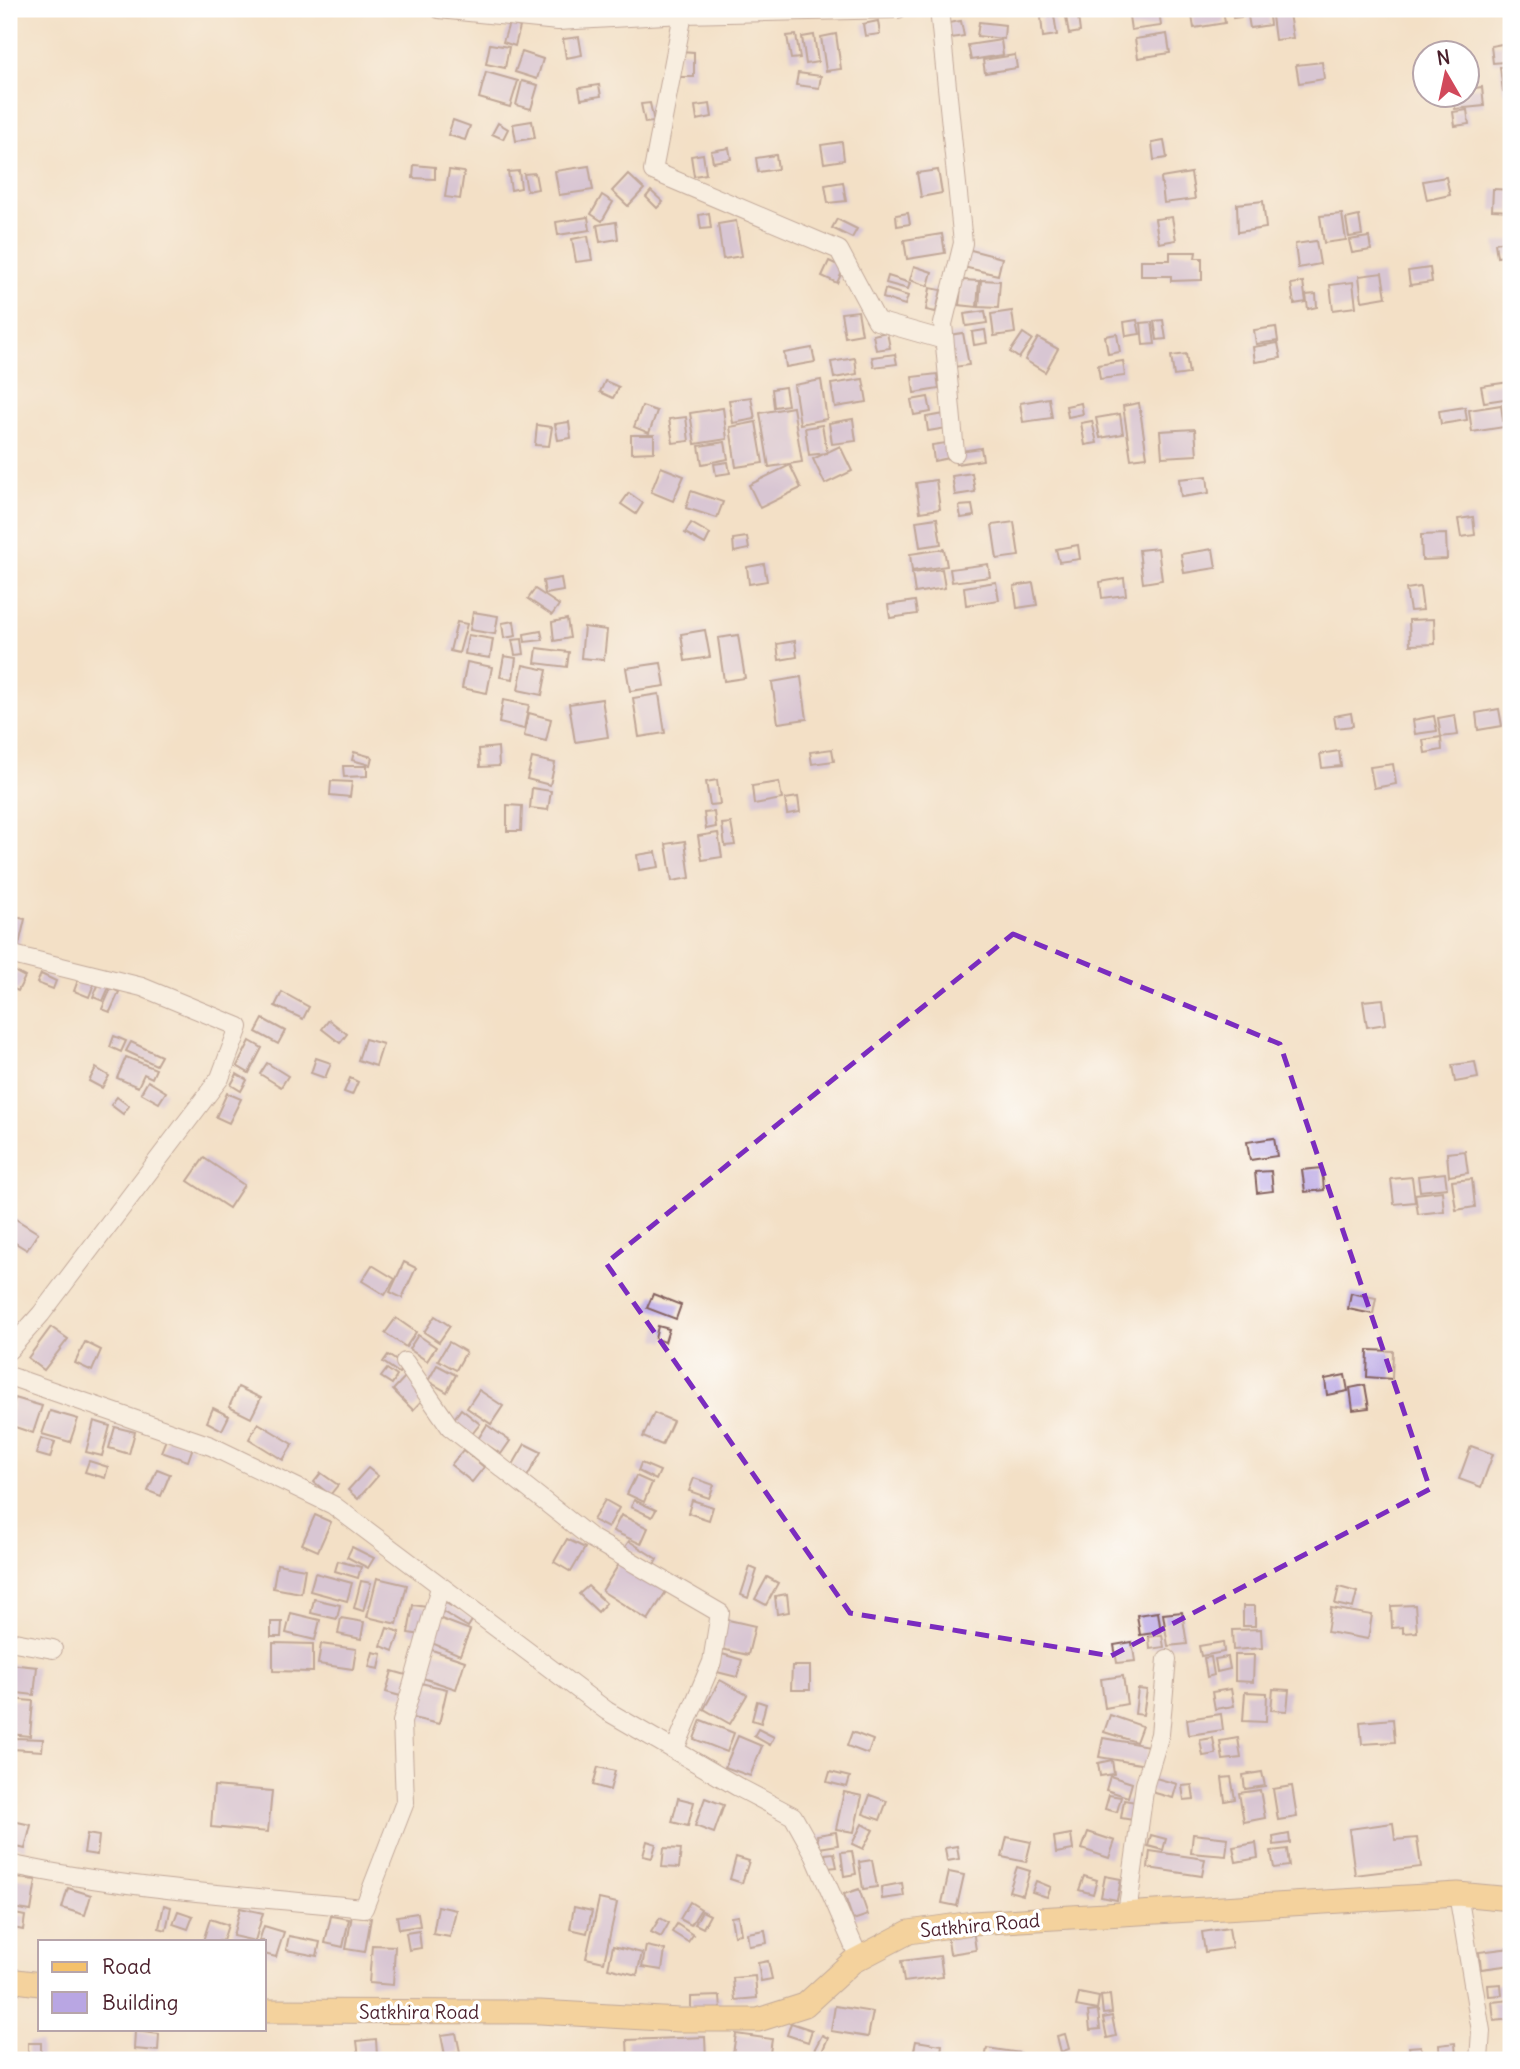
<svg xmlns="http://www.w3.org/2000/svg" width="1520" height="2069" viewBox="0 0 1520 2069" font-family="Delius,sans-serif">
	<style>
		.building { fill: #b9a6e3 }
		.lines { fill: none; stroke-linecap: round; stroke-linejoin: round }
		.minor-casing { stroke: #856361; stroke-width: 20 }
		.major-casing { stroke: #856361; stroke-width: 25 }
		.minor { stroke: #fff; stroke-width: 18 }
		.major { stroke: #f5c16b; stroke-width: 23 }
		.marked { fill: none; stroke: #7b2cbf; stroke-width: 5; stroke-dasharray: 14 9; stroke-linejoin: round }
		.labels { text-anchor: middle; stroke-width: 7; stroke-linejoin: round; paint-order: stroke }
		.street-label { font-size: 19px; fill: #4a1f2b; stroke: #fff }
	</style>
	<rect width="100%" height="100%" fill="#fff"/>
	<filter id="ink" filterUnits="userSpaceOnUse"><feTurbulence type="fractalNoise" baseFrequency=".0143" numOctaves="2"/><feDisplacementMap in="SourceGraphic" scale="14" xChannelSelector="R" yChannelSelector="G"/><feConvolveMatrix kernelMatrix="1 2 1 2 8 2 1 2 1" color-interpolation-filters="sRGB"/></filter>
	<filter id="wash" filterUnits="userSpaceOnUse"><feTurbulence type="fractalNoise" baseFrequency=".00686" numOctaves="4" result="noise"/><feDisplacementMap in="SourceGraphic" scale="28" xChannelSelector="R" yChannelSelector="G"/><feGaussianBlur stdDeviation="1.57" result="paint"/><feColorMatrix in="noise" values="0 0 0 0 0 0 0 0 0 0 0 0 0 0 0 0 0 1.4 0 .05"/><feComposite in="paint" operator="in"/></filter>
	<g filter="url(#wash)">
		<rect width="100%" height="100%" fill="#f3e0c6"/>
		<g id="blocks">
			<g class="building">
				<polygon points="1077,9 1080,32 1069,34 1065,11"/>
				<polygon points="1128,9 1159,9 1161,26 1131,30"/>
				<polygon points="1191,9 1223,9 1225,23 1194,28"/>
				<polygon points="1232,9 1268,9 1270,25 1250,28 1248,16 1233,18"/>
				<polygon points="1289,14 1293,38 1275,40 1272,16"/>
				<polygon points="1054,15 1057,35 1043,37 1041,17"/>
				<polygon points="878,21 880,34 865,36 863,24"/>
				<polygon points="961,21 964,36 951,38 948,23"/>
				<polygon points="979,22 1005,25 1004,39 977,36"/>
				<polygon points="509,23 520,27 515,46 503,42"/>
				<polygon points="836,34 841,69 826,71 821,37"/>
				<polygon points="1167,34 1170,53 1138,58 1135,39"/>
				<polygon points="796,35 800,58 791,59 787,36"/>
				<polygon points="814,35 818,62 806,64 802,37"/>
				<polygon points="579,37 582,55 566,58 563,39"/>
				<polygon points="1001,40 1003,55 971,60 968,45"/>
				<polygon points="490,44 509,47 505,68 486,64"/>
				<polygon points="1502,44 1504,62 1493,63 1491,46"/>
				<polygon points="680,51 694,52 694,77 680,77"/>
				<polygon points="522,52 543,59 537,79 515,72"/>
				<polygon points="1015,55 1017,68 985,73 983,60"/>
				<polygon points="1322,62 1324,79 1299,83 1296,65"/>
				<polygon points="1511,66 1511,91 1503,92 1500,67"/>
				<polygon points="486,72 518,81 510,107 479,98"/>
				<polygon points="798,73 821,76 819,88 796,85"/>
				<polygon points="522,81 538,85 531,109 516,105"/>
				<polygon points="599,85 601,96 581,99 579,88"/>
				<polygon points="1482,87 1484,106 1455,109 1453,94 1468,94 1468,89"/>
				<polygon points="650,103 654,122 645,123 641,104"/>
				<polygon points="710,104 712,117 697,120 695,106"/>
				<polygon points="1467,110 1469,124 1455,126 1453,112"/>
				<polygon points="453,120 470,126 465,140 448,135"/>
				<polygon points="532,121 535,138 516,141 513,124"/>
				<polygon points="498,123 508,129 503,139 492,134"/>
				<polygon points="1164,141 1167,158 1154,160 1152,143"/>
				<polygon points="842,142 844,160 824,163 821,145"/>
				<polygon points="729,148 731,159 713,162 711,151"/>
				<polygon points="703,154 706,174 694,176 691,156"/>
				<polygon points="776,155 778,169 758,172 756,158"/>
				<polygon points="414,165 435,167 435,179 413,178"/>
				<polygon points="589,166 593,190 559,195 555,171"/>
				<polygon points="449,170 464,172 460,199 445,197"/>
				<polygon points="938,170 942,193 921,197 917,173"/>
				<polygon points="519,171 521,188 511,190 508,172"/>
				<polygon points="535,173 538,189 527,191 524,174"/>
				<polygon points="1191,173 1195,199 1164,203 1161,178"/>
				<polygon points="628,174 644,189 628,206 612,191"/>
				<polygon points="1446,177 1450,195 1427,200 1423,181"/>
				<polygon points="843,182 846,201 828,203 825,185"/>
				<polygon points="1493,189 1511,190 1511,211 1492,210"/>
				<polygon points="651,191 663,202 657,208 646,197"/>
				<polygon points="602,195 613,202 602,221 591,214"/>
				<polygon points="1263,201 1266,228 1238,232 1237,204"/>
				<polygon points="709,213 711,228 701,229 699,215"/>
				<polygon points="908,213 910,224 897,226 896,215"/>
				<polygon points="1342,214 1346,240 1324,243 1320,216"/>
				<polygon points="1359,216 1362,235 1349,237 1346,219"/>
				<polygon points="588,217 590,230 558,235 556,222"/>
				<polygon points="1172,217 1176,240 1159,243 1155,219"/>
				<polygon points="837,219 857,229 852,238 832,228"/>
				<polygon points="736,221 742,256 723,259 718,224"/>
				<polygon points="616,222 618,239 600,242 597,225"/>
				<polygon points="942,234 945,253 907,259 904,240"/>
				<polygon points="588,236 592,260 576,262 572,239"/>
				<polygon points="1369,237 1371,250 1352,253 1349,240"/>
				<polygon points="1511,240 1511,255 1497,257 1495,243"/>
				<polygon points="1316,241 1320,264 1298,268 1295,244"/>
				<polygon points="967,249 1002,258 998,275 963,267"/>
				<polygon points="1170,252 1196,252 1195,258 1202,258 1202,280 1171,281 1171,276 1141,276 1141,260 1170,260"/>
				<polygon points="829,261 844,268 837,283 822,276"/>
				<polygon points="914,266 932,272 928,286 910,280"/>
				<polygon points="1430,268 1432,282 1410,285 1408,271"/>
				<polygon points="1382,273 1386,297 1362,301 1359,276"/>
				<polygon points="888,276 910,283 908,289 886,283"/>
				<polygon points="962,280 979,281 977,307 959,305"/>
				<polygon points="981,280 1000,281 998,308 979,307"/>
				<polygon points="1303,282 1306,302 1294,304 1291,284"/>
				<polygon points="1353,282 1356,307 1333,310 1330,285"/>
				<polygon points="930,288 941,290 936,312 926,310"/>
				<polygon points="885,289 908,296 905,305 883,298"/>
				<polygon points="1316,294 1317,307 1308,309 1306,295"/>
				<polygon points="858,311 862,334 845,337 841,313"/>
				<polygon points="985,311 987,323 966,326 964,314"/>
				<polygon points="1012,311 1015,333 994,336 991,314"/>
				<polygon points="1137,320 1140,334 1126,336 1124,322"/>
				<polygon points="1163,320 1166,339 1157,340 1154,321"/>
				<polygon points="1152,322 1155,344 1143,345 1141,323"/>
				<polygon points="1276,327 1278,341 1256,344 1254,330"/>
				<polygon points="985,330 987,343 974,345 972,332"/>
				<polygon points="887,332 890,348 876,350 873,335"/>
				<polygon points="963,333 969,365 954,367 949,335"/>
				<polygon points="1023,333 1032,339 1019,358 1010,352"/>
				<polygon points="1117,334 1120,352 1108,354 1105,336"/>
				<polygon points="1038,338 1058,349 1045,372 1025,360"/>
				<polygon points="1278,343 1281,358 1255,362 1253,347"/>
				<polygon points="812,348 815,362 786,367 784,353"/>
				<polygon points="895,354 897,364 874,367 872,357"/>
				<polygon points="1186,354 1189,374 1174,376 1171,356"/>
				<polygon points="855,358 857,374 834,378 831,362"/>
				<polygon points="1123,361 1125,376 1100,379 1098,365"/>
				<polygon points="937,374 939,389 914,393 912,377"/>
				<polygon points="863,379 867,402 835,407 831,384"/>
				<polygon points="821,380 827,419 800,424 794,385"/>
				<polygon points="605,381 619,387 613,398 600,392"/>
				<polygon points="1510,382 1511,398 1484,402 1481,386"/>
				<polygon points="785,387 788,405 774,407 772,389"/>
				<polygon points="751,397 755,419 733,423 729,400"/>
				<polygon points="928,397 931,412 914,415 911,400"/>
				<polygon points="1049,398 1052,418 1023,422 1020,403"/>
				<polygon points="1081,403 1083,414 1068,417 1066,406"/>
				<polygon points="1139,403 1147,457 1131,459 1123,406"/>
				<polygon points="1501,405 1504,427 1472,432 1469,410"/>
				<polygon points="642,406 657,411 649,433 634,427"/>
				<polygon points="793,407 802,462 769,467 760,413"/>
				<polygon points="1465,407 1467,420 1441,424 1439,411"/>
				<polygon points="723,408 727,439 695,444 690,413"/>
				<polygon points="945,414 947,428 928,431 926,417"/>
				<polygon points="1120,414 1123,434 1100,438 1096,418"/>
				<polygon points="686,417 689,441 673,443 669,419"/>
				<polygon points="853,419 856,441 832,444 829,423"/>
				<polygon points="1092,421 1097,443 1085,445 1081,423"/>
				<polygon points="569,422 571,438 558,440 555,424"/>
				<polygon points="756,422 763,463 736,467 730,427"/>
				<polygon points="537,425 552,427 549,446 535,445"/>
				<polygon points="822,425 827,453 809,455 805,428"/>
				<polygon points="1195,429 1197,455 1162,457 1160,431"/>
				<polygon points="631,435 654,435 654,452 631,453"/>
				<polygon points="725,442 728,459 702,464 699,446"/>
				<polygon points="946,443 949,458 934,461 932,445"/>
				<polygon points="840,446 852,471 825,484 813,459"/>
				<polygon points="981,448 983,460 956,464 954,452"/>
				<polygon points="728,462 730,473 716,475 714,464"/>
				<polygon points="790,465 801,488 760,508 749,485"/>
				<polygon points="661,467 684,476 673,501 651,492"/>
				<polygon points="972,473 975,492 955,495 952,476"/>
				<polygon points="1207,476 1209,493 1181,497 1179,479"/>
				<polygon points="936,480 940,509 920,512 916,483"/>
				<polygon points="691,491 723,502 717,518 686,508"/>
				<polygon points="629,493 643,503 636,514 621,504"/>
				<polygon points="972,505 974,516 961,518 959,506"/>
				<polygon points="1473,517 1475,535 1461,537 1458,519"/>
				<polygon points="937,518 941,544 920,547 916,521"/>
				<polygon points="1014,522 1019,556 997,559 992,525"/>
				<polygon points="691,523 710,534 705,544 685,533"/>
				<polygon points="1446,534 1447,559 1422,560 1421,535"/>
				<polygon points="747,537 749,549 734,552 733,539"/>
				<polygon points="1078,545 1080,559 1059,562 1056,549"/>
				<polygon points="1158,548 1162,580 1143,583 1139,550"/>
				<polygon points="944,549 947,566 912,571 910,554"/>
				<polygon points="1213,549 1216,568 1184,573 1181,554"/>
				<polygon points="764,564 767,581 749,584 747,567"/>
				<polygon points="988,564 990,577 952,582 950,569"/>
				<polygon points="942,569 945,588 915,593 912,573"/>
				<polygon points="561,578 563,591 545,594 543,581"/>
				<polygon points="1124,578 1126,595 1102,598 1100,582"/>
				<polygon points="996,582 999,600 966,605 964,587"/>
				<polygon points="1033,583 1037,605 1017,608 1014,586"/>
				<polygon points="1420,587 1423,610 1410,611 1406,589"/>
				<polygon points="535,589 559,605 552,615 528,599"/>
				<polygon points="915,601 917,614 890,618 888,605"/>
				<polygon points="473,612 498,616 495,634 470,630"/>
				<polygon points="567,619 570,638 554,641 552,622"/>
				<polygon points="1434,619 1435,644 1410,645 1409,620"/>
				<polygon points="514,621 516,636 504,638 502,623"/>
				<polygon points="457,622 467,624 459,653 450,651"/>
				<polygon points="584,627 607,630 604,660 581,658"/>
				<polygon points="705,630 710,657 685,661 681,634"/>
				<polygon points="541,631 543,640 525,642 524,634"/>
				<polygon points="468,635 493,639 490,658 465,654"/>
				<polygon points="738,635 745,678 724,681 718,638"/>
				<polygon points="522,639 524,654 515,655 512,640"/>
				<polygon points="795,641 797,657 779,660 777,644"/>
				<polygon points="537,648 569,652 567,667 535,663"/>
				<polygon points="504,656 516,658 513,679 500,677"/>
				<polygon points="467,662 492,667 487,693 462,688"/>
				<polygon points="661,663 665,686 630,691 626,668"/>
				<polygon points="523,665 547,670 542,695 518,690"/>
				<polygon points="801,677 807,719 778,723 772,682"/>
				<polygon points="659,694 665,733 639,737 633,698"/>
				<polygon points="602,699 608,737 575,742 569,704"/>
				<polygon points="503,700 529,705 524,729 499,723"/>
				<polygon points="1499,709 1502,726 1478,730 1476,713"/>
				<polygon points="529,713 551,719 546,741 524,736"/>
				<polygon points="1351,713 1353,726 1336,728 1334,716"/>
				<polygon points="1455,715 1458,735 1441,737 1438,718"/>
				<polygon points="1434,716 1437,731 1415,734 1413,720"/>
				<polygon points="1441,737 1442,750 1425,753 1423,740"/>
				<polygon points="498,747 499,766 480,767 479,749"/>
				<polygon points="832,749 834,761 812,764 810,752"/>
				<polygon points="1339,751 1341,766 1322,768 1320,754"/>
				<polygon points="354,752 372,757 370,765 352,760"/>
				<polygon points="532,758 555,763 550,785 527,779"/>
				<polygon points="1393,764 1396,784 1374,788 1370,767"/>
				<polygon points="343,766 367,766 367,776 344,777"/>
				<polygon points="717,780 720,804 710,805 706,782"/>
				<polygon points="331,781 352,782 350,797 330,795"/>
				<polygon points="779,782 782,799 754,804 752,786"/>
				<polygon points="532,788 551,791 548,810 530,808"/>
				<polygon points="798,797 800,812 787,814 785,799"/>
				<polygon points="507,805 522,806 521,831 507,831"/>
				<polygon points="714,812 716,827 706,829 704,813"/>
				<polygon points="731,823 735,845 725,846 722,824"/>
				<polygon points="718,833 722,857 702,860 698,836"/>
				<polygon points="685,841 690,878 672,881 666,844"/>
				<polygon points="656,852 659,867 639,870 637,855"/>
				<polygon points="9,916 25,919 19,945 9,943"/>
				<polygon points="12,970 25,977 18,991 9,987 9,976"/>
				<polygon points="41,974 56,981 53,989 37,983"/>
				<polygon points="80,975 95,981 89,997 74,991"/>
				<polygon points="100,981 110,985 103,1001 93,997"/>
				<polygon points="111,988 119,992 110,1012 102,1009"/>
				<polygon points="282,992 309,1007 303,1019 275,1006"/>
				<polygon points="1383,999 1386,1024 1367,1027 1363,1001"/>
				<polygon points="263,1019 285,1031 278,1044 256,1032"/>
				<polygon points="329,1020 347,1034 340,1043 322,1029"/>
				<polygon points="114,1036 126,1041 121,1052 110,1047"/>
				<polygon points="365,1039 383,1044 376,1066 358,1060"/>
				<polygon points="250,1041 262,1048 249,1073 237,1066"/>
				<polygon points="131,1042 161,1056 156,1065 126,1051"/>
				<polygon points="126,1057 156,1069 152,1078 144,1074 138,1087 117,1078"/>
				<polygon points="316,1058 331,1063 325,1078 311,1073"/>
				<polygon points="1475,1062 1478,1078 1455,1082 1452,1065"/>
				<polygon points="267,1063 288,1076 281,1087 260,1074"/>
				<polygon points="96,1068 109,1076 102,1088 89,1081"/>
				<polygon points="237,1074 247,1080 241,1091 231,1085"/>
				<polygon points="350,1078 358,1082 352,1095 344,1092"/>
				<polygon points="148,1081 166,1092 159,1103 141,1093"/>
				<polygon points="227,1093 241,1099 229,1123 216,1117"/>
				<polygon points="117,1097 129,1106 123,1114 111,1105"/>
				<polygon points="1274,1138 1277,1156 1250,1160 1247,1142"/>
				<polygon points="1465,1151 1468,1173 1449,1176 1447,1153"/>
				<polygon points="204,1158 244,1185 229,1208 188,1181"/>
				<polygon points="1322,1168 1324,1190 1305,1192 1302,1170"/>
				<polygon points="1271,1171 1273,1191 1257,1193 1255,1172"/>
				<polygon points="1445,1173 1447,1188 1420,1191 1418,1176"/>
				<polygon points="1412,1177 1415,1202 1394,1204 1391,1179"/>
				<polygon points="1472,1179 1475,1207 1456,1210 1452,1181"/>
				<polygon points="1442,1191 1444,1211 1418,1214 1415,1194"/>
				<polygon points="14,1218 38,1233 27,1250 9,1239 9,1228"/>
				<polygon points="404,1262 416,1268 402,1298 390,1292"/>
				<polygon points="372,1265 395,1279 385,1295 362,1281"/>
				<polygon points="1351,1293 1376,1298 1373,1314 1348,1309"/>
				<polygon points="653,1294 681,1305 676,1319 647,1308"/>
				<polygon points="435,1316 450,1326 439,1342 424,1332"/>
				<polygon points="396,1318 416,1332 406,1347 385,1333"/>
				<polygon points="658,1326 669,1329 665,1342 655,1339"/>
				<polygon points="51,1327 68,1339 44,1370 28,1358"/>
				<polygon points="418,1335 436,1347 427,1361 409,1349"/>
				<polygon points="85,1342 101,1350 92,1371 75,1363"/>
				<polygon points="449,1342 466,1352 456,1370 438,1360"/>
				<polygon points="1368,1350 1393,1351 1392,1379 1367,1377"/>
				<polygon points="388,1355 404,1366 399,1373 383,1362"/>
				<polygon points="437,1365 456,1375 447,1392 428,1381"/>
				<polygon points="387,1369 397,1376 392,1384 381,1377"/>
				<polygon points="1345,1375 1348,1391 1327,1395 1325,1379"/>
				<polygon points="405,1377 425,1397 413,1410 393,1390"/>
				<polygon points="1365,1385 1369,1408 1353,1410 1350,1388"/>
				<polygon points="238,1387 261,1398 251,1418 229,1407"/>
				<polygon points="479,1390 503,1406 491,1424 467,1408"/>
				<polygon points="15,1398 42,1406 33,1433 9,1425 9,1417"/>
				<polygon points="213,1408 229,1416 222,1430 207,1422"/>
				<polygon points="461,1409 480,1424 472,1434 453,1420"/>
				<polygon points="50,1411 78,1419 70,1442 42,1434"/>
				<polygon points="654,1413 673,1421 662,1445 643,1437"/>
				<polygon points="94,1421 110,1426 102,1456 86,1452"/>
				<polygon points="258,1423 293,1444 283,1460 249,1439"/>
				<polygon points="487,1425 510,1441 501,1454 478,1439"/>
				<polygon points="115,1427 135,1432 129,1454 109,1448"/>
				<polygon points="167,1437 193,1447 188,1461 161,1452"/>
				<polygon points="41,1438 55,1442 50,1458 36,1454"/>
				<polygon points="525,1444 541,1452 527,1477 511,1468"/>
				<polygon points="1471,1446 1493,1454 1481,1487 1459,1479"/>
				<polygon points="463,1450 484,1467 472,1482 451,1465"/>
				<polygon points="89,1461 108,1467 105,1478 85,1472"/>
				<polygon points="641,1463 660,1471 656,1480 638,1471"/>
				<polygon points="368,1468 378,1476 358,1499 348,1490"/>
				<polygon points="157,1469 170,1474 161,1496 148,1491"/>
				<polygon points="321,1473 338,1485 330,1495 314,1482"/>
				<polygon points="636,1476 652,1483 644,1502 627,1494"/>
				<polygon points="694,1478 714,1485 709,1498 689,1491"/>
				<polygon points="605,1500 619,1508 608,1528 593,1520"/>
				<polygon points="634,1500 656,1510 652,1517 631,1507"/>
				<polygon points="692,1500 713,1507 709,1520 688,1513"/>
				<polygon points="315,1515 331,1522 318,1551 302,1544"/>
				<polygon points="621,1515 648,1528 641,1544 613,1531"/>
				<polygon points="567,1539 585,1548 571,1572 554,1562"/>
				<polygon points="629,1541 657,1559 654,1565 625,1547"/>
				<polygon points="352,1547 374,1558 368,1568 347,1557"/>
				<polygon points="338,1561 361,1567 358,1578 335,1571"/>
				<polygon points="621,1561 667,1590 648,1620 602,1591"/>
				<polygon points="277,1564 305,1569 301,1593 273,1588"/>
				<polygon points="750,1567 757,1570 748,1598 741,1595"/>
				<polygon points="315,1573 352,1583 347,1601 310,1591"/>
				<polygon points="767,1577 778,1583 766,1605 755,1599"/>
				<polygon points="377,1578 407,1585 397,1624 367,1617"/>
				<polygon points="361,1581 371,1583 363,1611 354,1608"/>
				<polygon points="588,1586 606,1603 598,1612 579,1594"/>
				<polygon points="1339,1587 1357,1592 1353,1608 1335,1604"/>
				<polygon points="787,1594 789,1612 777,1614 775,1596"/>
				<polygon points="314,1599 340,1605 337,1619 311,1613"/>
				<polygon points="444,1602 473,1619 468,1627 440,1610"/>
				<polygon points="413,1605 427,1607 422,1635 408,1633"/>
				<polygon points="1415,1605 1417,1632 1403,1633 1403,1627 1392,1628 1391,1606"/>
				<rect x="1243" y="1606" width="12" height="20"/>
				<polygon points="1331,1608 1372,1615 1368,1639 1327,1632"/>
				<polygon points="1158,1612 1161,1632 1140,1635 1137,1615"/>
				<polygon points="1182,1612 1187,1644 1168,1646 1163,1614"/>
				<polygon points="291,1613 320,1620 315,1640 286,1633"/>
				<polygon points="436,1617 470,1630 460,1655 427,1641"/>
				<polygon points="341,1618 364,1622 361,1639 338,1634"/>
				<polygon points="724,1619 755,1626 748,1655 717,1648"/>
				<polygon points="271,1622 282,1622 281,1637 271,1637"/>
				<polygon points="387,1628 400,1632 393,1651 381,1646"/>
				<polygon points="1261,1629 1262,1648 1233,1650 1232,1630"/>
				<polygon points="1162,1635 1164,1647 1150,1649 1149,1637"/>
				<polygon points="1132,1642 1135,1661 1117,1663 1114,1645"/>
				<polygon points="1223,1642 1224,1652 1201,1656 1199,1646"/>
				<polygon points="273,1643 313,1644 313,1672 273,1671"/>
				<polygon points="321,1644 356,1649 353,1669 318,1664"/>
				<polygon points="429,1649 465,1661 456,1689 420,1677"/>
				<polygon points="373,1652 382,1654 379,1669 369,1667"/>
				<polygon points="722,1654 742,1660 737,1677 717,1672"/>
				<polygon points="1235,1655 1254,1655 1253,1682 1235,1681"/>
				<polygon points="1211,1657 1214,1675 1207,1677 1204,1658"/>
				<polygon points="1228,1657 1230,1669 1217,1672 1215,1659"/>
				<polygon points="9,1664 37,1667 34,1695 9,1692"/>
				<polygon points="792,1666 810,1666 810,1690 791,1690"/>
				<polygon points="392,1671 410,1676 404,1697 386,1692"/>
				<polygon points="1123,1676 1127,1704 1105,1708 1101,1679"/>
				<polygon points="720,1680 747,1695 730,1724 704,1709"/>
				<polygon points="416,1682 447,1689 439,1724 408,1717"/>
				<polygon points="1138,1689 1147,1690 1143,1715 1135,1714"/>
				<polygon points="1231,1689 1234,1706 1215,1709 1212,1692"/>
				<polygon points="1273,1689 1289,1690 1287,1711 1271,1710"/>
				<polygon points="1245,1692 1267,1693 1266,1722 1243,1721"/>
				<polygon points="9,1699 33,1701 30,1736 9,1734"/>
				<polygon points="757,1701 766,1704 761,1723 752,1720"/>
				<polygon points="1221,1714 1223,1730 1189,1735 1187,1719"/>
				<polygon points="1110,1715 1142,1726 1136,1742 1104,1732"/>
				<polygon points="1393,1719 1395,1742 1362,1744 1360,1722"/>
				<polygon points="701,1720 734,1733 727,1752 694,1739"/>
				<polygon points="758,1729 774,1737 770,1745 754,1736"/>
				<polygon points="852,1732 873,1740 868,1754 847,1746"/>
				<polygon points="738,1736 762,1746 750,1776 725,1767"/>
				<polygon points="14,1738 43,1739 42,1751 13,1749"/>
				<polygon points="1103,1738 1149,1746 1146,1765 1099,1757"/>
				<polygon points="1213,1738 1216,1754 1203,1756 1200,1740"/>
				<polygon points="1238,1738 1241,1758 1223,1760 1220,1741"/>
				<polygon points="1112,1760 1114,1774 1100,1776 1098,1763"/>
				<polygon points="598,1767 615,1771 610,1790 593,1785"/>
				<polygon points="830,1772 850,1777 847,1787 827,1782"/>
				<polygon points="1262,1772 1265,1786 1245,1789 1243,1775"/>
				<polygon points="1110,1776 1132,1783 1128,1797 1106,1790"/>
				<polygon points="1152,1777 1177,1784 1173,1798 1148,1791"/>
				<polygon points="1231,1777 1235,1799 1225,1801 1222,1778"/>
				<polygon points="1192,1785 1194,1799 1184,1800 1182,1786"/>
				<polygon points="214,1786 272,1791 268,1832 211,1827"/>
				<polygon points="1292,1786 1297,1817 1278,1820 1273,1789"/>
				<polygon points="1260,1790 1265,1818 1244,1822 1239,1793"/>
				<polygon points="844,1792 862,1796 854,1832 836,1829"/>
				<polygon points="870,1795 887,1801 880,1820 863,1814"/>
				<polygon points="1109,1795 1121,1797 1117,1812 1105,1809"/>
				<polygon points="678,1798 694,1802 688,1826 672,1822"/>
				<polygon points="705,1798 724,1805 714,1833 695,1826"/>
				<polygon points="1124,1800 1136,1802 1133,1820 1121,1818"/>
				<polygon points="13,1821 31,1825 25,1849 9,1845"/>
				<polygon points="1393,1823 1395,1840 1417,1838 1421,1867 1355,1875 1349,1829"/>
				<polygon points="862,1824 873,1830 863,1849 852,1844"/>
				<polygon points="836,1832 838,1845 819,1848 817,1835"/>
				<polygon points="1088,1832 1115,1841 1109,1858 1082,1849"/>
				<polygon points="87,1834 99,1836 97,1855 84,1853"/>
				<polygon points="1071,1834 1073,1850 1056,1853 1054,1837"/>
				<polygon points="1193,1834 1228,1838 1226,1856 1191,1853"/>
				<polygon points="1289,1834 1290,1843 1274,1845 1273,1837"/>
				<polygon points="1151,1835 1166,1839 1163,1850 1148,1846"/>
				<polygon points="1007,1837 1031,1842 1026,1862 1002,1857"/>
				<polygon points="647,1841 656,1844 652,1858 643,1856"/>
				<polygon points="1256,1843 1258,1858 1236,1862 1233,1847"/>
				<polygon points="957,1846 959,1859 947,1861 945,1848"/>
				<polygon points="664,1848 681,1849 679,1868 662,1867"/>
				<polygon points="1287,1849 1289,1866 1274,1868 1271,1851"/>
				<polygon points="852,1851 856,1874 844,1876 841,1852"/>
				<polygon points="1150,1851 1205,1859 1202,1876 1148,1868"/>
				<polygon points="834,1853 837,1867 827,1868 825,1854"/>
				<polygon points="736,1857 749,1861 742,1883 730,1879"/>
				<polygon points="872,1860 877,1887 863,1889 859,1862"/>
				<polygon points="1017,1867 1030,1871 1023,1895 1009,1891"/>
				<polygon points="949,1872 964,1875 957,1906 942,1903"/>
				<polygon points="1084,1876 1097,1880 1093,1894 1079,1890"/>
				<polygon points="1105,1876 1121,1879 1117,1900 1101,1897"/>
				<polygon points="16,1878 36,1880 31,1911 12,1908"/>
				<polygon points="1036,1881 1051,1887 1047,1897 1032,1892"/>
				<polygon points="902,1883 904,1896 882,1899 881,1887"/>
				<polygon points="68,1888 91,1895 85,1915 62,1908"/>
				<polygon points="859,1889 868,1915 853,1920 844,1894"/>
				<polygon points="599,1899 617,1903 604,1962 586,1958"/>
				<polygon points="690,1902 701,1909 691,1925 680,1919"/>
				<polygon points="164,1905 171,1907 166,1930 159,1928"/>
				<polygon points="438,1906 456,1910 450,1937 433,1934"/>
				<polygon points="574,1907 592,1911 587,1933 570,1929"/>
				<polygon points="240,1908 263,1913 255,1941 233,1936"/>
				<polygon points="178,1911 193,1916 188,1929 173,1924"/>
				<polygon points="702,1911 710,1915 703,1928 695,1924"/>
				<polygon points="10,1913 25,1916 23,1930 9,1927"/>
				<polygon points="418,1913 420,1926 399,1929 397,1916"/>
				<polygon points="352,1915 371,1918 365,1952 346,1949"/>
				<polygon points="331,1916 349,1919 343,1947 325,1943"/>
				<polygon points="738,1916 741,1934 734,1935 731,1917"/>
				<polygon points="660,1918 669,1923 661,1937 651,1932"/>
				<polygon points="210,1919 228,1925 223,1941 203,1941"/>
				<polygon points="677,1924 693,1935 688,1942 672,1932"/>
				<polygon points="264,1926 284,1932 276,1957 264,1954 264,1941 259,1941"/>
				<polygon points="1229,1928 1232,1948 1205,1952 1202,1932"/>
				<polygon points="765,1930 767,1943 749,1946 747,1933"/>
				<polygon points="973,1930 976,1950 950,1954 947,1934"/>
				<polygon points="419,1931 421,1948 409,1950 406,1933"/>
				<polygon points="289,1936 320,1942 317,1956 286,1950"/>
				<polygon points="372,1945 395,1946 393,1985 369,1983"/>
				<polygon points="613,1946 642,1953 637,1975 608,1968"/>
				<polygon points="646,1946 665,1950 662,1970 642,1967"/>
				<polygon points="1511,1948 1511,1965 1481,1969 1479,1952"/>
				<polygon points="940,1956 943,1977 904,1982 901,1961"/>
				<polygon points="768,1961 772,1979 761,1981 758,1963"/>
				<polygon points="755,1976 757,1998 735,2000 733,1978"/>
				<polygon points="1501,1984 1502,1995 1489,1996 1488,1985"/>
				<polygon points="1079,1993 1099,1997 1097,2010 1076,2006"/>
				<polygon points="1110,1995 1112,2013 1103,2014 1101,1996"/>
				<polygon points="720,1996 721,2011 691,2011 691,1997"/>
				<polygon points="1511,2000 1511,2019 1494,2021 1492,2002"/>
				<polygon points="835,2006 873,2012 868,2037 831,2031"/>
				<polygon points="1098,2011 1100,2029 1090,2030 1088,2012"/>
				<polygon points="1112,2016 1116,2036 1107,2038 1103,2018"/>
				<polygon points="791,2023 812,2030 808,2042 787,2035"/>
				<polygon points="135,2031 159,2034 158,2051 134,2049"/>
				<polygon points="456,2033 460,2052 445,2055 441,2035"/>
				<polygon points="736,2034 772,2039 769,2060 732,2060"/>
				<polygon points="1065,2034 1069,2049 1061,2052 1057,2036"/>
				<polygon points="822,2035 828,2038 821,2054 814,2050"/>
				<polygon points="705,2037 706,2060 628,2060 627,2040"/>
				<polygon points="376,2039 377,2056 359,2058 357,2041"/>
				<polygon points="916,2041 942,2045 940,2060 912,2060"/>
				<rect x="28" y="2043" width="13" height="17"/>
				<polygon points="1455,2043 1456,2057 1440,2058 1439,2045"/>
				<polygon points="1421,2046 1422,2058 1411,2059 1409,2047"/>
				<polygon points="987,2048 1021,2053 1020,2060 985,2060"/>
				<polygon points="105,2056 139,2057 139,2060 105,2060"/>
			</g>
		</g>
	</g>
	<g filter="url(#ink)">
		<use href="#blocks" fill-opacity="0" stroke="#856361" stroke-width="2"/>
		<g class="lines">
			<g class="minor-casing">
				<g id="minor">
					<polyline points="439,9 558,21 683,14 898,9"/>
					<polyline points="939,9 963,243 943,324 955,453"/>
					<polyline points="683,14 653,171 839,250 877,321 944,340"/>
					<polyline points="9,954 142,987 239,1027 220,1078 41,1314 9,1350"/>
					<polyline points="405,1362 450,1427 591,1538 720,1613 712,1662 675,1749"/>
					<polyline points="9,1376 211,1446 333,1505 607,1711 738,1787 793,1816 813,1852 859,1958"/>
					<polyline points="9,1641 53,1649"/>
					<path d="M9,1864c116,25 236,32 355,44l41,-106 -3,-80 38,-135"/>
					<polyline points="1458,1894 1481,2031 1479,2060"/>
					<polyline points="1127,1914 1145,1784 1160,1734 1167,1659"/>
				</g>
			</g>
			<g class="major-casing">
				<g id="major">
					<polyline points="9,1980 40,1984"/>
					<polyline points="264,2011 540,2012 679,2020 758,2020 805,2005 852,1962 909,1932 972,1923 1458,1894 1511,1899"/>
				</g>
			</g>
			<use href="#minor" class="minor"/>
			<use href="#major" class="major"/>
		</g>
	</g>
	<path d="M0 0H1520V2069H0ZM1013,934l267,110 150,445 -319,167 -261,-43 -244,-350z" fill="#f3e0c6" fill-opacity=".55" fill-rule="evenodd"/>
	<path class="marked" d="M1013,934l267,110 150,445 -319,167 -261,-43 -244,-350z"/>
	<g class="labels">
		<g class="street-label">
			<text transform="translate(980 1925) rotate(-5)" y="7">Satkhira Road</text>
			<text x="419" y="2019">Satkhira Road</text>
		</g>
	</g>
	<rect width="1520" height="2069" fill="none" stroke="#fff" stroke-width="35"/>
	<rect x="38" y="1940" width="228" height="91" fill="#ffffff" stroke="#b7a5aa" stroke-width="2"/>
	<rect x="52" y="1962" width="35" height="10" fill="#f5c16b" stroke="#b7a5aa" stroke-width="2"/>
	<text x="102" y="1974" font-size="21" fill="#4a1f2b">Road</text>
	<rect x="52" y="1992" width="35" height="21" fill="#b9a6e3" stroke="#b7a5aa" stroke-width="2"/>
	<text x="102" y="2010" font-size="21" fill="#4a1f2b">Building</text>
	<g transform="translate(1446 74) rotate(351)"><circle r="33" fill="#ffffff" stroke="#b7a5aa" stroke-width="2"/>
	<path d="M0-5L12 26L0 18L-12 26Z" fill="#d1495b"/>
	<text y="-10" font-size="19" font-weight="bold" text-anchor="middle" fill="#4a1f2b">N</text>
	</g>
</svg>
